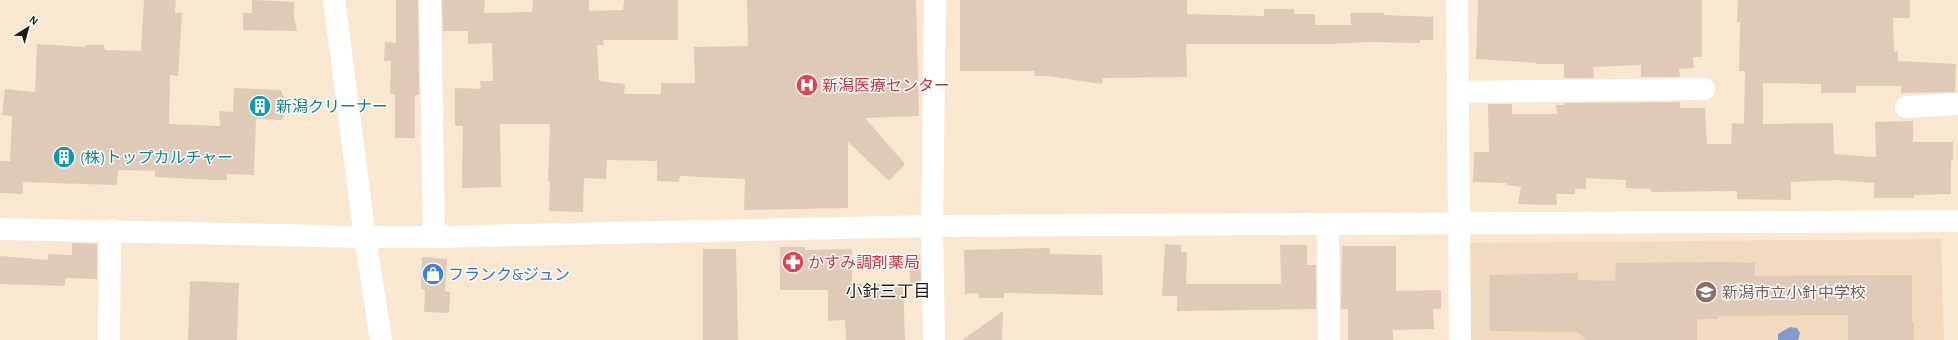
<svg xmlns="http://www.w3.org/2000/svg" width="1958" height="340" viewBox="0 0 1958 340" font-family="'Alegreya Sans','Noto Sans JP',sans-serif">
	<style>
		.built { fill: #f1dabe }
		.water { fill: #829bce }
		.building { fill: #dfcab7 }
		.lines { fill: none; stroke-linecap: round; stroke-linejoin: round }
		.minor { stroke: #fff; stroke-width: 22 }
		.tertiary { stroke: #fff; stroke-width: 22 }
		.labels { text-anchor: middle; stroke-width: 3; stroke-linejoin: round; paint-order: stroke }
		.health-label { font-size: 16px; fill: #be3a42; stroke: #fff; text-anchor: start }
		.culture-label { font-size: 16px; fill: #0d838f; stroke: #fff; text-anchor: start }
		.shop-label { font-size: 16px; fill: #366cbe; stroke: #fff; text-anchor: start }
		.education-label { font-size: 16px; fill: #785e54; stroke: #fff; text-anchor: start }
		.neighbourhood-label { font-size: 17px; fill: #201911; stroke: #fff }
	</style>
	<rect width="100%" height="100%" fill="#f9e7d0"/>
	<polygon class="built" points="1941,239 1944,340 1470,340 1470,243"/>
	<polygon class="water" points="1790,327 1797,328 1800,333 1798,340 1778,340 1778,334"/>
	<g class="building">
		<polygon points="144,0 176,0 175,13 182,13 178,76 170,75 169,124 220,126 219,111 233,112 234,88 281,90 286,103 286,110 282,120 256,119 254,175 227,174 227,180 214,180 155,177 155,171 118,170 117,185 23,182 23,194 0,193 0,161 10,161 12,116 2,115 5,89 35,92 37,44 86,47 86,45 104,45 105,50 141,51"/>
		<polygon points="252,0 294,2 294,18 297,31 243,30 243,13 252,13"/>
		<polygon points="396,0 418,0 419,83 419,95 415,95 415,138 395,138 395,94 390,94 391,61 384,61 385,42 396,43"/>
		<polygon points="442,0 485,0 484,13 532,12 533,0 589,0 589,11 623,10 624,0 678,0 678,40 603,40 604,45 597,45 599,81 625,84 624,94 661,94 661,83 695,83 694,47 748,46 747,0 916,0 919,116 865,118 905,164 889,181 848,142 848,208 744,210 745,179 680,176 679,182 657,181 657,161 607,160 606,179 584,178 583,212 549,211 550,181 548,181 550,124 500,124 501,187 462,188 463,126 455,126 455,88 481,89 480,81 493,81 492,43 468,44 468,31 443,31"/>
		<polygon points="960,0 1187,0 1187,14 1264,16 1264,9 1294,9 1294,14 1315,14 1315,25 1351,25 1350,13 1384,13 1384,15 1433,17 1433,40 1420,40 1420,43 1366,42 1330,44 1186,44 1187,77 1103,78 1102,84 1048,76 1035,76 1034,71 960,71"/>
		<polygon points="1478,0 1702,0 1702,57 1693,57 1694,68 1679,69 1680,77 1641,77 1641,65 1593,67 1594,78 1564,78 1564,64 1536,64 1536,63 1476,59"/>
		<polygon points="1738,0 1910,0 1910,18 1893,18 1894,52 1898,51 1898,61 1956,64 1955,92 1901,93 1901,86 1856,86 1856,93 1821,93 1821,84 1763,83 1763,124 1833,123 1834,154 1876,157 1875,122 1913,121 1913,142 1953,142 1953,161 1951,161 1951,194 1914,195 1914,198 1874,198 1874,183 1837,180 1791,182 1791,200 1737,199 1737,191 1651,192 1651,189 1626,188 1626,180 1586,178 1586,189 1575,189 1575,194 1556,194 1557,205 1518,204 1521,187 1506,185 1507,183 1473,182 1474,152 1489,152 1488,104 1512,104 1512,114 1557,114 1556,105 1564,105 1564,103 1680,102 1680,108 1705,108 1707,144 1731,144 1732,123 1744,124 1745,71 1739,71 1740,22 1737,22"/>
		<polygon points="72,243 97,244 97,279 65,278 65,286 0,284 0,256 48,260 48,254 72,255"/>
		<polygon points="1165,244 1181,245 1181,252 1187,252 1186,284 1281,284 1280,245 1307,245 1307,265 1316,265 1316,309 1177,311 1177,296 1162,296"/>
		<polygon points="1342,246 1396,246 1396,291 1441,290 1441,309 1433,309 1434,329 1393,330 1393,340 1348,340 1348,309 1341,309"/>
		<polygon points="780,247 805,247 805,250 852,249 852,284 903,283 905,340 846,340 845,320 828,321 828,290 780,290"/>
		<polygon points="1050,248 1050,254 1102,255 1103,295 1004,293 1004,298 979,298 979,293 965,294 964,250"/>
		<polygon points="703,249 736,249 738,340 703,340"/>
		<polygon points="920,254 921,287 910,287 910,255"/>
		<polygon points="422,257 447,259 445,291 450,292 449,313 424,312 425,290 421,289"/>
		<polygon points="1723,262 1755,263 1755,276 1912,275 1912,322 1914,322 1914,340 1848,340 1848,315 1718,316 1718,319 1697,319 1697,340 1587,340 1577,332 1490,331 1490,275 1578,273 1578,280 1615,281 1616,263"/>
		<polygon points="190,281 239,283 237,340 188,340"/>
		<polygon points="1003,311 1002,340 962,340"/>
	</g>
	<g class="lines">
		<g class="minor">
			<polyline points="430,0 434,237"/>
			<polyline points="1457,0 1460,340"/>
			<polyline points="1458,92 1704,89"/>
			<polyline points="1906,107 1958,104"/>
			<polyline points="1328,224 1329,340"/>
			<polyline points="0,229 365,237"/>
			<polyline points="109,340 110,230"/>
			<polyline points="934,340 932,226 935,0"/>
		</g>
		<g class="tertiary">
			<polyline points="334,0 365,237 381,340"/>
			<polyline points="365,237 434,237 932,226 1958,221"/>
		</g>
	</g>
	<defs>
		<g id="hospital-disc" transform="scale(1.15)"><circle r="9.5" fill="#e0444e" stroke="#fff"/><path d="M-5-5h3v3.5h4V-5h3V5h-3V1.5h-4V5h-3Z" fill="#fff"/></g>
		<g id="building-disc" transform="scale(1.15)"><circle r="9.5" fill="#0f9aa8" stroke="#fff"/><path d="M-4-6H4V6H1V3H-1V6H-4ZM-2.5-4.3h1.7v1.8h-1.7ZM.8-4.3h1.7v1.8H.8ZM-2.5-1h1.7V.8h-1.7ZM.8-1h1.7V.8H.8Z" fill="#fff"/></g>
		<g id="pharmacy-disc" transform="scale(1.15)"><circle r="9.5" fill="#e0444e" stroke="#fff"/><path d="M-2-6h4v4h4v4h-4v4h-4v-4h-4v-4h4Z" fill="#fff"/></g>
		<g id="shop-disc" transform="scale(1.15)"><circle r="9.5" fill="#3f7fe0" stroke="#fff"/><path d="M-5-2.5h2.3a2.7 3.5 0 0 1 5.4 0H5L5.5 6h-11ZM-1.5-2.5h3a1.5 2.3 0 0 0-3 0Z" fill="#fff"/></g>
		<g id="school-disc" transform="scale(1.15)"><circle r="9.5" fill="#8d6e63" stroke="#fff"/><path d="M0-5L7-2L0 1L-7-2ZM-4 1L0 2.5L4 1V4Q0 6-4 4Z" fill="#fff"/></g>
	</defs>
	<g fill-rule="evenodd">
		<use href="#hospital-disc" x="807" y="85"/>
		<use href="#building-disc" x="260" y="106"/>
		<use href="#building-disc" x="64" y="157"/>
		<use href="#pharmacy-disc" x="793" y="262"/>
		<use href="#shop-disc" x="433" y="274"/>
		<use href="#school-disc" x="1706" y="292"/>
	</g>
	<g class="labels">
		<g class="health-label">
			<text x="822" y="91">新潟医療センター</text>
			<text x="808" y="268">かすみ調剤薬局</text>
		</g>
		<g class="culture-label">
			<text x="276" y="112">新潟クリーナー</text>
			<text x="80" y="163">(株)トップカルチャー</text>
		</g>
		<g class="shop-label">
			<text x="448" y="280">フランク&amp;ジュン</text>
		</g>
		<g class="education-label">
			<text x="1722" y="298">新潟市立小針中学校</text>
		</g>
		<g class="neighbourhood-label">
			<text x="888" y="297">小針三丁目</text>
		</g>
	</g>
	<g transform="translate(28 28) rotate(37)" stroke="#ffffff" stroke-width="3" paint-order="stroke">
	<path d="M0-3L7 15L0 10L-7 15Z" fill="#201911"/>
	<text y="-6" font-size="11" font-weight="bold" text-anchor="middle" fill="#201911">N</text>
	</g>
</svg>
